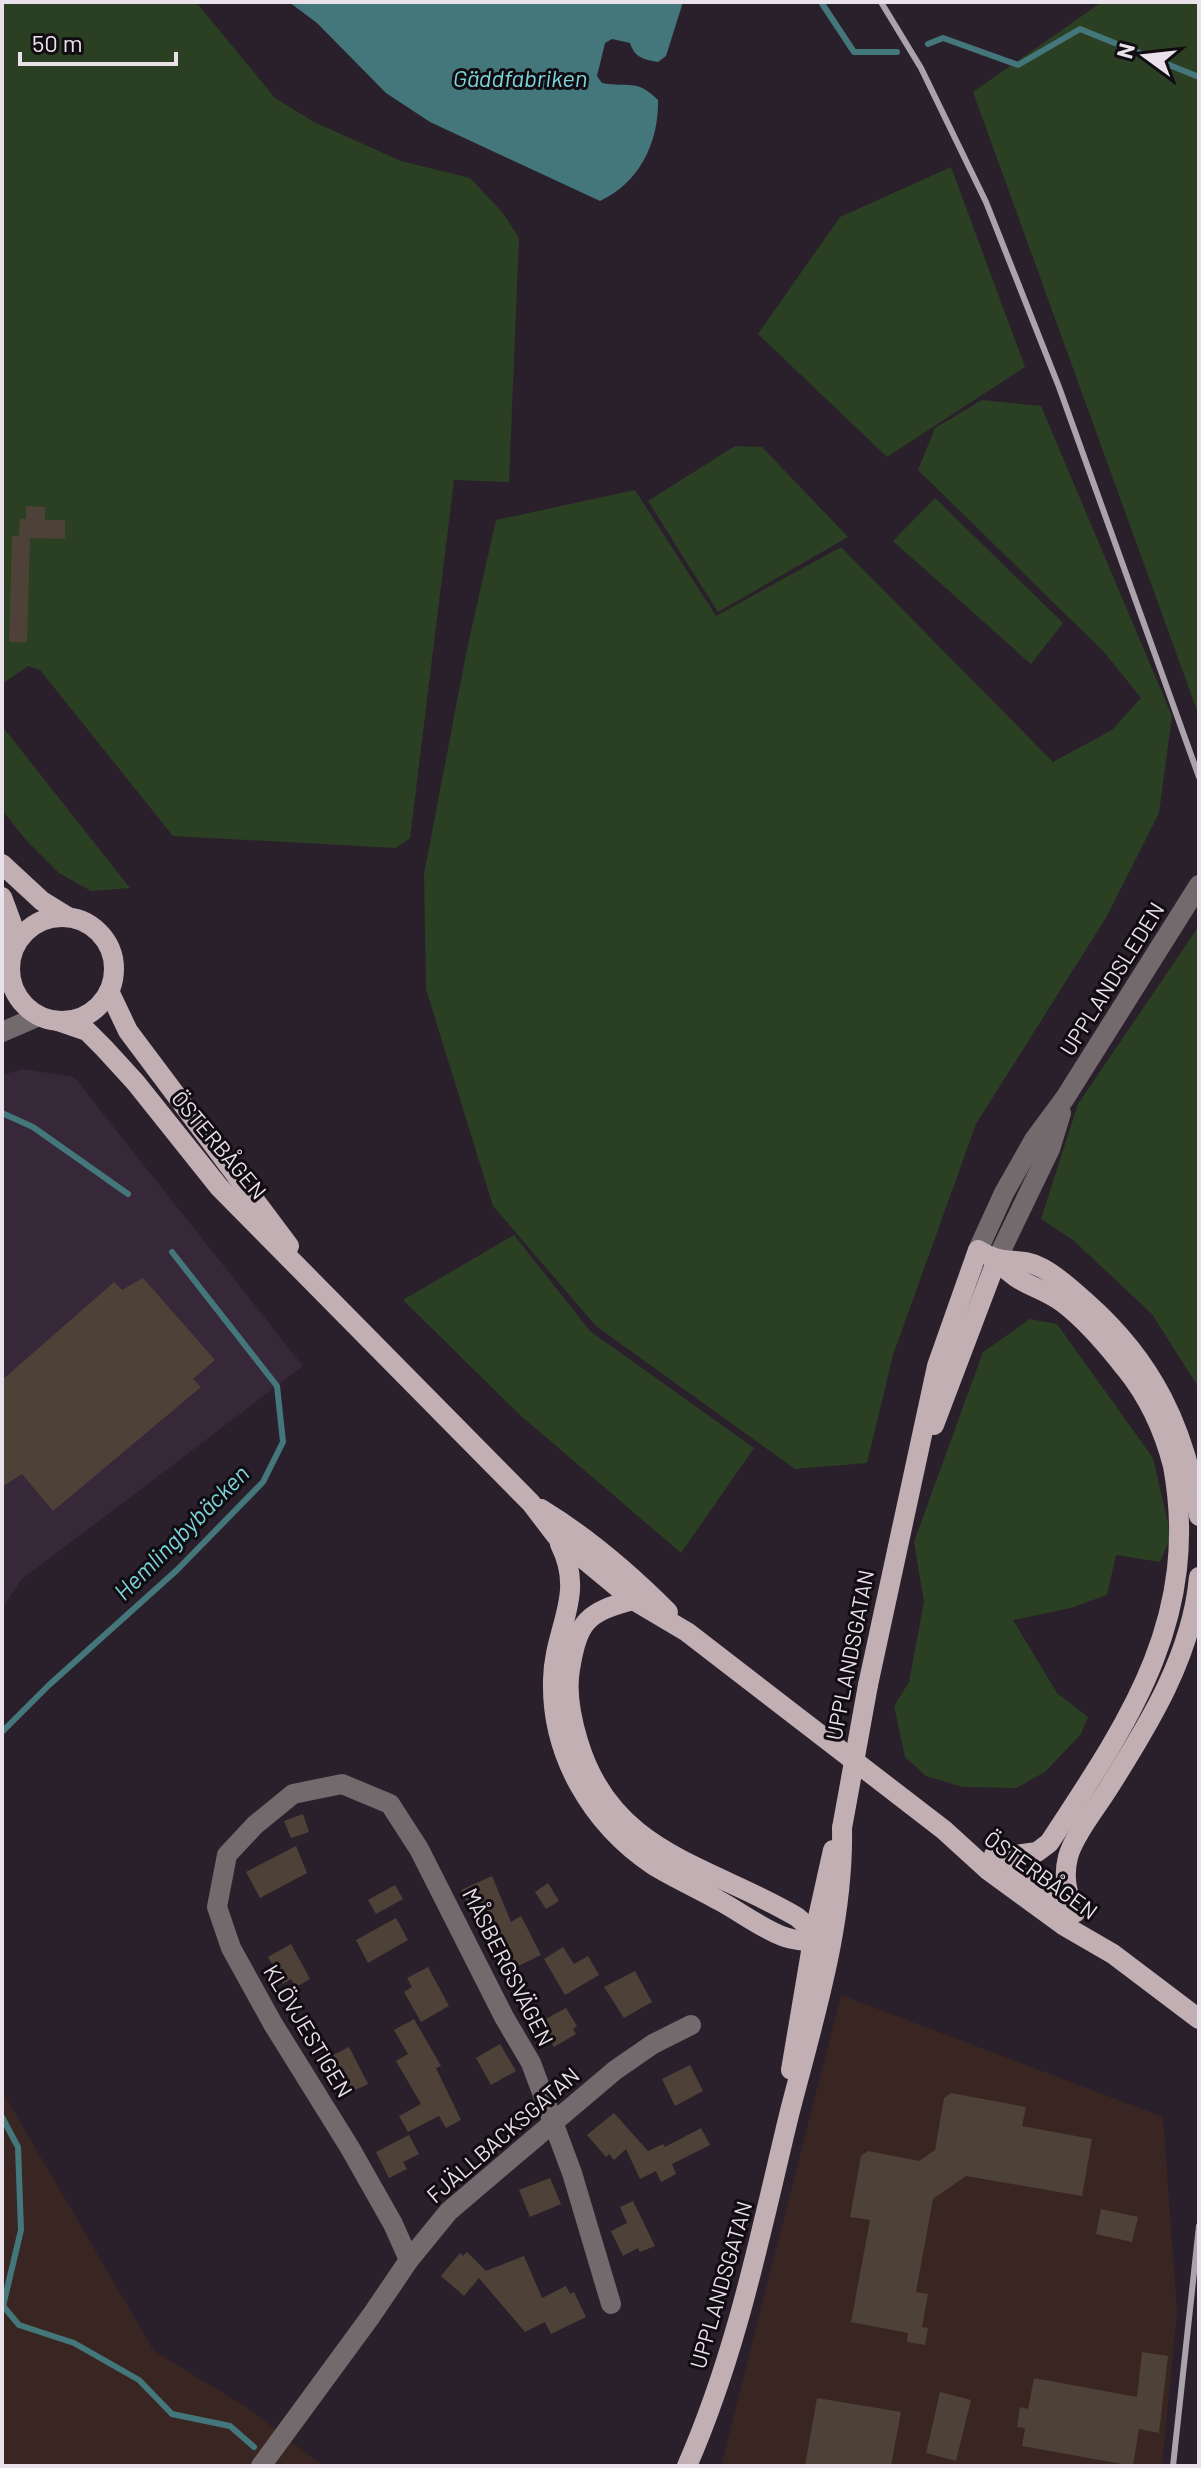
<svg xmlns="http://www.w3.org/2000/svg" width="1201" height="2468" viewBox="0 0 1201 2468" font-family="Barlow,sans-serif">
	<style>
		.built { fill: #362838 }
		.industrial { fill: #392622 }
		.green { fill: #2b3f23 }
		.water { fill: #44777b }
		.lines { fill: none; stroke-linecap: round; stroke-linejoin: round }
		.stream { stroke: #44777b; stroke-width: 6 }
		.building { fill: #4e4137 }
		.minor { stroke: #726a6c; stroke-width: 20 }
		.major { stroke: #c1afb4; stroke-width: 20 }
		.rail { stroke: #aba3ac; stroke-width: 6 }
		.major-bridge { stroke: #c1afb4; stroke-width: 20 }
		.labels { text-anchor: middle; stroke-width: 6; stroke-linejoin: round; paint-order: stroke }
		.street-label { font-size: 22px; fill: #e9e2ea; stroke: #100c11 }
		.water-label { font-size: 24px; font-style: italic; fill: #7cd5da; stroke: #100c11 }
	</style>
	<rect width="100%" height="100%" fill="#2a202b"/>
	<polygon class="built" points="23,1069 74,1077 303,1366 21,1580 2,1609 2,1075"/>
	<g class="industrial">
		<polygon points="841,1995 1163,2117 1177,2311 1162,2466 721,2466"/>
		<polygon points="2,2091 154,2351 246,2407 323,2466 2,2466"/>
	</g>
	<g class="green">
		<polygon points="2,2 196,2 275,98 314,122 401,161 470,178 503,213 519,238 509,482 454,480 410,838 396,848 173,836 40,670 28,666 2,684"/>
		<polygon points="1102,2 1199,2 1199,716 973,92"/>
		<polygon points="951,167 1025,367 887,457 758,334 840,217"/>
		<polygon points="982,400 1041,406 1172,716 1159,813 1107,916 976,1124 893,1355 867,1463 795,1469 596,1326 493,1206 426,989 424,874 467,649 496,520 635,490 716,616 841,547 1053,762 1112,730 1141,698 1104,652 918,470 935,428"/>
		<polygon points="735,446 762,447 848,537 718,612 648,501"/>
		<polygon points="935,498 1063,623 1031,664 893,541"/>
		<polygon points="2,726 130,888 91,891 59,873 26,840 2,810"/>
		<polygon points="1199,926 1199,1388 1152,1314 1073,1240 1041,1219 1078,1104"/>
		<polygon points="514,1235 590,1331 754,1448 681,1553 520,1415 403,1300"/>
		<polygon points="1030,1319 1057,1324 1153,1458 1171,1536 1160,1562 1116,1555 1107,1595 1071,1608 1013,1620 1057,1693 1088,1717 1081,1734 1045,1772 1016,1788 963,1787 926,1776 905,1757 894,1706 909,1682 924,1602 914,1542 983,1352"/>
	</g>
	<path class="water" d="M289,2h394l-17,54 -8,6c-15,-3 -23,-4 -28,-19l-18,-4 -7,4 -8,33 5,7c27,5 34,-5 56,17 1,41 -18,83 -58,101l-170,-79 -44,-29 -69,-70z"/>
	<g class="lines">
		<g class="stream">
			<polyline points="821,2 854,52 897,52"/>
			<polyline points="928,44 943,38 1018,65 1080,29 1199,77"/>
			<polyline points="2,1113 33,1127 128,1194"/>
			<polyline points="2,1732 49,1685 177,1570 263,1482 283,1442 277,1386 172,1252"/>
			<polyline points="2,2117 18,2147 21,2230 3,2306 19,2325 74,2343 139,2380 172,2414 230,2426 254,2447"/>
		</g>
	</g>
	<g class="building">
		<polygon points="26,506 45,507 45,520 65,520 65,539 30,538 27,642 9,642 12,536 19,536 20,519 26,519"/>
		<polygon points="143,1278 215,1360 193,1379 201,1387 53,1511 22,1474 2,1487 2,1380 114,1282 122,1290"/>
		<polygon points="303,1814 309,1832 291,1838 284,1821"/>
		<polygon points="296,1846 307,1873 260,1898 246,1872"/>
		<polygon points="492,1876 511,1922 521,1916 541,1955 508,1971 478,1912 472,1914 461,1890"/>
		<polygon points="548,1883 559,1901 546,1909 535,1892"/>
		<polygon points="395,1885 403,1899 376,1914 368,1900"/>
		<polygon points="396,1918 408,1940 368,1963 356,1940"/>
		<polygon points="291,1944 310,1979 296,1987 291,1979 283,1984 268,1957"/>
		<polygon points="563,1947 574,1964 588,1956 599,1975 565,1995 544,1959"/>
		<polygon points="428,1967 449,2006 421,2022 404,1992 412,1987 407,1978"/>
		<polygon points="635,1971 652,2002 624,2018 604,1987"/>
		<polygon points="566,2008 577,2026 573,2029 576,2034 554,2047 540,2022"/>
		<polygon points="414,2019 441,2066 436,2068 461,2120 446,2128 439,2116 408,2132 399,2116 421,2104 396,2061 408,2054 394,2030"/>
		<polygon points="500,2044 516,2071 491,2085 476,2058"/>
		<polygon points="349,2047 368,2084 349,2093 342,2079 338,2081 327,2058"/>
		<polygon points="690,2065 703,2091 675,2106 662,2079"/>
		<polygon points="951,2093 1026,2107 1022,2126 1092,2139 1082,2196 966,2176 933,2199 916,2292 928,2294 922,2327 928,2328 925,2345 907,2342 908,2333 851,2322 870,2220 850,2217 861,2156 868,2151 919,2161 935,2150 944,2098"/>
		<polygon points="614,2113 648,2151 663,2144 665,2147 701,2128 710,2145 672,2164 676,2174 661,2182 656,2171 640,2179 626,2149 614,2160 609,2154 606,2157 587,2135"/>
		<polygon points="409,2135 419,2154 403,2162 407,2169 389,2178 376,2152"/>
		<polygon points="550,2178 561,2204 530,2217 519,2190"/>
		<polygon points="633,2201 655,2246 640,2252 638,2248 623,2256 611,2231 627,2223 620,2207"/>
		<polygon points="1101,2209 1138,2217 1132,2242 1096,2234"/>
		<polygon points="467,2252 486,2271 524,2256 542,2298 566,2286 570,2294 574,2292 586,2317 551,2334 545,2322 525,2332 479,2278 464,2296 441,2276 460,2253 463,2256"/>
		<polygon points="1142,2352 1168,2356 1159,2433 1139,2429 1133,2466 1022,2446 1025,2428 1017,2427 1020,2407 1028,2409 1034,2378 1137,2397"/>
		<polygon points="940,2392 971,2400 956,2461 926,2453"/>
		<polygon points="817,2398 901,2412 891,2466 805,2466"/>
	</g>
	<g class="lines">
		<g class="minor">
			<polyline points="2,983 10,970"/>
			<polyline points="2,1032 39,1016"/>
			<polyline points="978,1250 1004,1193 1034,1140 1065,1098 1199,885"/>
			<polyline points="997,1259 1050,1149 1061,1113"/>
			<polyline points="409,2260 393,2224 350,2148 273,2024 231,1948 217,1907 227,1855 255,1825 293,1794 342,1784 390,1804 419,1849 504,2017 531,2063 572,2173 611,2304"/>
			<polyline points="261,2466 371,2316 409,2260 449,2211 614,2071 653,2044 691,2025"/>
		</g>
		<g class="major">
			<polyline points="2,864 42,901 68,917"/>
			<polyline points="2,897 12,924 12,951"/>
			<circle cx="62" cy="969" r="52"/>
			<polyline points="109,991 128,1031 289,1246"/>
			<polyline points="58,1021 87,1031 104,1048 136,1083 219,1187 531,1503 557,1537 633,1600 687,1632 944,1830 989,1871 1063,1925 1113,1954 1199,2019"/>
			<path d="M997,1259c19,26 41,26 65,43 24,18 45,43 63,66 23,28 39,63 48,98 28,153 -45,257 -124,377l-12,9 -38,5"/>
			<polyline points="934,1425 997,1259"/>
			<path d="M541,1509c46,28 89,65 127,103"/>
			<path d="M560,1544c26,52 -6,83 -7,136 -2,75 39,144 100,185 21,13 44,23 65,35 21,11 41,27 64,36 15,6 31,4 47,10"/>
			<path d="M633,1600c-46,12 -55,21 -63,69 -4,23 1,49 8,72 33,113 132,124 219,176l7,6 9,17"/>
			<path d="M868,1685l69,-319 41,-116c5,3 11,6 17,8 15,5 29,0 47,10 17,9 30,22 44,34 67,59 99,126 113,214"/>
			<polyline points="994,1855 1075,1913"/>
			<path d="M1074,1911c-7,-19 -11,-34 -6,-54 5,-20 28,-49 40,-68 41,-65 84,-134 91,-212"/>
			<polyline points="791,2070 813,1940 833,1850"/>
			<path d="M687,2466c50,-114 73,-231 102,-351 24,-94 55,-190 53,-287"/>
		</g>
		<g class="rail">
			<polyline points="881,2 921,68 986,202 1059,387 1199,777"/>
			<polyline points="1173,2466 1199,2226"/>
		</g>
		<polyline class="major-bridge" points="842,1828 868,1685"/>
	</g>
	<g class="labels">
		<g class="street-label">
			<text transform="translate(1112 979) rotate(-58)" y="8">UPPLANDSLEDEN</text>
			<text transform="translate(219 1145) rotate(50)" y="8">ÖSTERBÅGEN</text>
			<text transform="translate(850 1655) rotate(-79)" y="8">UPPLANDSGATAN</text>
			<text transform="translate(1041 1875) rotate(36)" y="8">ÖSTERBÅGEN</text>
			<text transform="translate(508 1967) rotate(63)" y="8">MÅSBERGSVÄGEN</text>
			<text transform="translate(308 2031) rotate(59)" y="8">KLÖVJESTIGEN</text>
			<text transform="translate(503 2135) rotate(-41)" y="8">FJÄLLBACKSGATAN</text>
			<text transform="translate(721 2285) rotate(-74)" y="8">UPPLANDSGATAN</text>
		</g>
		<g class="water-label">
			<text x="520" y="87">Gäddfabriken</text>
			<text transform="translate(182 1533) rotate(-45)" y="8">Hemlingbybäcken</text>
		</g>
	</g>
	<rect width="1201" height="2468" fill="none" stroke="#e9e2ea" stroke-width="8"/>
	<g transform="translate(1145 56) rotate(285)" stroke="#100c11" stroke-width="6" paint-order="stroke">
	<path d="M0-6L14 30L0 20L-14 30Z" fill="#e9e2ea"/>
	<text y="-12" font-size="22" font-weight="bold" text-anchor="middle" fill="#e9e2ea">N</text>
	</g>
	<path d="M20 52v12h156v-12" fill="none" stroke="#e9e2ea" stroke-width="4"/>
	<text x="32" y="52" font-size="24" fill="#e9e2ea" stroke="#100c11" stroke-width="6" paint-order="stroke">50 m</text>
</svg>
